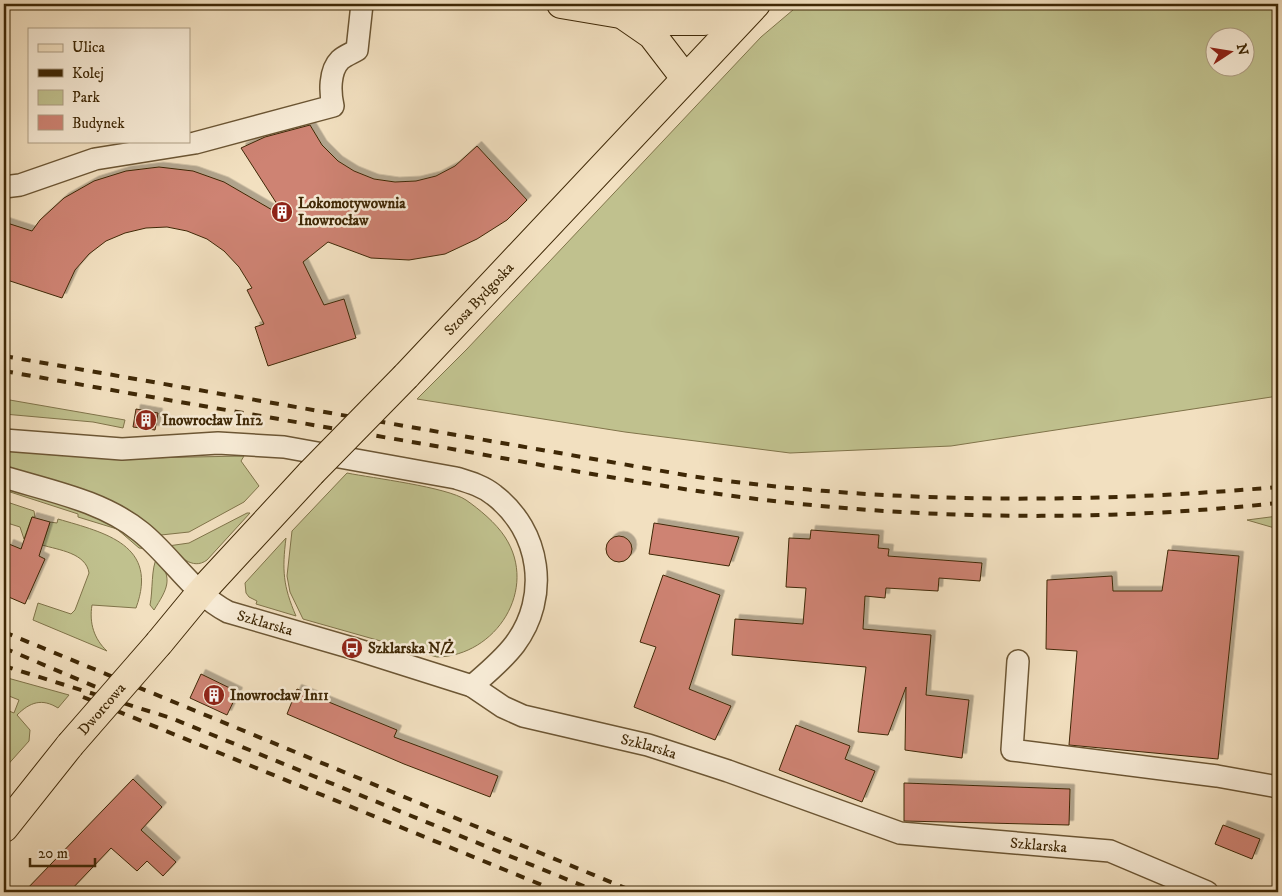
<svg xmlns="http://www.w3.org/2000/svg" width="1282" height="896" viewBox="0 0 1282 896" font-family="'IM FELL DW Pica',serif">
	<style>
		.green { fill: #c0c18e; stroke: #80744a; fill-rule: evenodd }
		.building { fill: #ce8373; stroke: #3f2806; filter: url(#shadow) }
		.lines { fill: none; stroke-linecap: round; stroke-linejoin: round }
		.minor-casing { stroke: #6c5634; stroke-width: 24 }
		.major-casing { stroke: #3f2806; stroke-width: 30 }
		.minor { stroke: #f7ebd6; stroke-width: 21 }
		.major { stroke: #f2e0c0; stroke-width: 28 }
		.rail { stroke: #3f2806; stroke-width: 4; stroke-dasharray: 9 9; stroke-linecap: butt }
		.major-bridge-casing { stroke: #3f2806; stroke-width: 30; stroke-linecap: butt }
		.major-bridge { stroke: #f2e0c0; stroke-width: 28 }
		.labels { text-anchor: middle; stroke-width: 5; stroke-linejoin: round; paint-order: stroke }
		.poi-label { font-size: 15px; font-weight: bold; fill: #3f2806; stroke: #f7ebd6; text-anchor: start }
		.street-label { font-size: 15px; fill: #3f2806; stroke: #f7ebd6 }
	</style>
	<defs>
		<filter id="shadow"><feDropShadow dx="4.5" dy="-4.5" stdDeviation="0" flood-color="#0004"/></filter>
	</defs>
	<rect width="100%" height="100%" fill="#f2e0c0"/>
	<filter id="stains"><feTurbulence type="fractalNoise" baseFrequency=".004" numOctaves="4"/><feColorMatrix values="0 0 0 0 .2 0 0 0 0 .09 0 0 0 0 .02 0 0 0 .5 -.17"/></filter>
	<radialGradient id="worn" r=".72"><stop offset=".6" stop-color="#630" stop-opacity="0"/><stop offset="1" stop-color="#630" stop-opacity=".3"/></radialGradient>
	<g class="green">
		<path d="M800,4h478v392l-327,50 -161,7 -165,-21 -208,-33 50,-50 294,-312zM1214,38h30v30h-30z"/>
		<polygon points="4,399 125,420 123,428 93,422 4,414"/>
		<polygon points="4,448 142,458 244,456 241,461 259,486 244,502 189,532 161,535 135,517 4,468"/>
		<path d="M347,473c25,5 100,14 119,27 13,9 30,23 39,37 34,52 -9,119 -68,120l-134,-38 -13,-27 -3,-16 5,-45z"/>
		<polygon points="4,485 107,519 148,549 139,548 117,529 78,517 78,514 75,513 4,490"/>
		<polygon points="4,501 34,511 35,517 32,517 24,539 20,527 4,522"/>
		<path d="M247,513h3l-43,47c-15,11 -28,-5 -39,-14l21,-3z"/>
		<polygon points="1278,516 1278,529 1247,520"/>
		<path d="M58,519c48,14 101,26 78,89l-44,-3c-3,18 2,34 15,46l-74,-31 5,-17 33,11 4,-4 14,-37c-3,-20 -30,-23 -47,-28l8,-23 7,1z"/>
		<path d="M286,538c-4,32 -3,48 10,78l-40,-12 1,-3 -8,-4 -3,-4 -1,-10z"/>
		<path d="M157,558c17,21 10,31 -3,52l-4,-5c3,-14 1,-38 7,-47z"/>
		<path d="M4,677l65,18 -11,13c-16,-10 -28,-6 -41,7l13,15 -1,11 -25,28v-60l10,4 5,-13 -15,-6z"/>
	</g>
	<g class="building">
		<polygon points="310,125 322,145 338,161 354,171 374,179 395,182 416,181 436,176 455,166 477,146 527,200 507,220 477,239 445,254 409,260 371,258 328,242 303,262 324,305 344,299 356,338 268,366 255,327 264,324 247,290 252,288 239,267 224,251 207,239 187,231 167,227 146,228 125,233 106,241 89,254 75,270 62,298 4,279 4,222 32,231 40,220 64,198 94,181 126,171 159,167 193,171 224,182 286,218 241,148 265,137"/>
		<polygon points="136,409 158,413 155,430 133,427"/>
		<polygon points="32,517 50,522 39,556 45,559 25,604 4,595 4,557 9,544 21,549"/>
		<polygon points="654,523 739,537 729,566 649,554"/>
		<polygon points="811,530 879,535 878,548 889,549 888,556 982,563 980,581 939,578 938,591 886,588 885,598 865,596 863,629 931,635 926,695 969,700 962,758 905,750 906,687 888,735 858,732 866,667 732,655 735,619 803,624 806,588 786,587 789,538 810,539"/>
		<circle cx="619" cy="549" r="13"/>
		<polygon points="1168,550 1239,556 1218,759 1069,745 1077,651 1046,649 1047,580 1112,576 1113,591 1162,591"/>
		<polygon points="663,575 720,595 689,689 731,706 715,740 634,707 656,647 640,642"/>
		<polygon points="201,674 238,692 227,715 190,698"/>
		<polygon points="297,689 397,730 394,737 498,776 490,797 404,764 287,714"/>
		<polygon points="796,725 850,746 845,759 875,771 862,802 779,770"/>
		<polygon points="133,779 162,807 141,830 176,862 163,876 147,861 137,871 111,848 69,892 24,892"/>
		<polygon points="904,783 1070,789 1069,825 904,821"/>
		<polygon points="1223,825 1260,839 1252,859 1215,844"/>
	</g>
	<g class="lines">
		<g class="minor-casing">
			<g id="minor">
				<path d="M4,187l16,-2 75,-26 100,-16 138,-37c-3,-13 -4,-35 7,-46 4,-4 12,-7 17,-10l5,-46"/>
				<path d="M4,440l118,9 96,-6 66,4 172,31c13,4 27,8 38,17 47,36 56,102 21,149 -12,16 -28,29 -43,42"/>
				<path id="s1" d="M4,477c46,14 99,24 137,55 30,24 52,62 87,80l124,36 120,38 31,21 20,9 125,29 80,26 172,62 210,18 97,41"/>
				<polyline points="1018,661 1012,750 1217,776 1278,787"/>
			</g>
		</g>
		<g class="major-casing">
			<g id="major">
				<polyline points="561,4 662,21 704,21 745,4"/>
				<polyline points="626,17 652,35 685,78"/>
				<path id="s2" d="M406,376l350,-372"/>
				<polyline points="159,643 201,592 311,473"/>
				<polyline points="4,828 70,745"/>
			</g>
		</g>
		<use href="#minor" class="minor"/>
		<use href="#major" class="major"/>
		<g class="rail">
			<path d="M4,356l687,120c194,28 391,28 587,11"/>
			<path d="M4,371c140,25 280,49 420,73 125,22 250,47 377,60 158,16 319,16 477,-1"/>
			<polyline points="4,632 635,892"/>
			<polyline points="4,648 108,692"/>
			<polyline points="4,666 171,718 598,892"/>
			<polyline points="83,697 559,892"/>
		</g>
		<g class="major-bridge-casing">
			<g id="major-bridge">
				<polyline points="311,473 406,376"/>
				<path id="s3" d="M70,745l89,-102"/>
			</g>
		</g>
		<use href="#major-bridge" class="major-bridge"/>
	</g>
	<defs>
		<g id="building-disc" transform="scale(1.125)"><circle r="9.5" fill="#8f2418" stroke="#f7ebd6"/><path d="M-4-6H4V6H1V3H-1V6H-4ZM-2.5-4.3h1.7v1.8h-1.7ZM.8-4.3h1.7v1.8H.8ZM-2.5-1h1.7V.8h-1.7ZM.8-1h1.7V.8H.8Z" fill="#fff"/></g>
		<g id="bus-disc" transform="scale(1.125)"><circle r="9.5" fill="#8f2418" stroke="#f7ebd6"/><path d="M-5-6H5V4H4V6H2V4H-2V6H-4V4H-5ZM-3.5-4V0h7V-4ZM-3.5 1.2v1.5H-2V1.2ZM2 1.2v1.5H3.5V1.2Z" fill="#fff"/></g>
	</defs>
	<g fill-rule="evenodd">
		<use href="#building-disc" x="282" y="212"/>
		<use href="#building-disc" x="146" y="420"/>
		<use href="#bus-disc" x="352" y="648"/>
		<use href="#building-disc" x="214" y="695"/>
	</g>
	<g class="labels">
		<g class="poi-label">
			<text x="298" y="208">Lokomotywownia<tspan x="298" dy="17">Inowrocław</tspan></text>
			<text x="162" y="425">Inowrocław In12</text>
			<text x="368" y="653">Szklarska N/Ż</text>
			<text x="230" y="700">Inowrocław In11</text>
		</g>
		<g class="street-label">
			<text dy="5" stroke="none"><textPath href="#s2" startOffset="106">Szosa Bydgoska</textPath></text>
			<text dy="5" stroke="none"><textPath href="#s1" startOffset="306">Szklarska</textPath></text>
			<text dy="5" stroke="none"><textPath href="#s3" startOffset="48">Dworcowa</textPath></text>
			<text dy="5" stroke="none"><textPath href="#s1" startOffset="711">Szklarska</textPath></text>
			<text dy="5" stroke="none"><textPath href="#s1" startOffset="1116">Szklarska</textPath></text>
		</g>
	</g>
	<rect width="1282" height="896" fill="none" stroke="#f2e0c0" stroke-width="20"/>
	<rect x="5" y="5" width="1272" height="886" fill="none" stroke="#3f2806" stroke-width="2.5"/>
	<rect x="10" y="10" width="1262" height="876" fill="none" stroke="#3f2806"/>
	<rect x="28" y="28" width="162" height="115" fill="#f7ebd6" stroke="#ad9d83"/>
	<rect x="38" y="44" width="25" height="8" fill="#f2e0c0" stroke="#ad9d83"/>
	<text x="72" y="52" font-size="15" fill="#3f2806">Ulica</text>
	<rect x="38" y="69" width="25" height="8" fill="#3f2806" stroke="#ad9d83"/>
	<text x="72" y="78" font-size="15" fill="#3f2806">Kolej</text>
	<rect x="38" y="90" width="25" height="15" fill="#c0c18e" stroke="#ad9d83"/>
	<text x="72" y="102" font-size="15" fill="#3f2806">Park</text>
	<rect x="38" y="115" width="25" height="15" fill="#ce8373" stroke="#ad9d83"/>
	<text x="72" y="128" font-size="15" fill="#3f2806">Budynek</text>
	<g transform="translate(1230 52) rotate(78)"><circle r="24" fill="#f7ebd6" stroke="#ad9d83"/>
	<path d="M0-4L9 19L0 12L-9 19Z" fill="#8f2418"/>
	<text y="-8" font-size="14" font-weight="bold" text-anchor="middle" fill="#3f2806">N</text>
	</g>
	<path d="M30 858v8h65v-8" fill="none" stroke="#3f2806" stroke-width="2.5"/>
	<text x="38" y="858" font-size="15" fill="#3f2806" stroke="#f7ebd6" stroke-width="4" paint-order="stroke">20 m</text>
	<rect width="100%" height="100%" filter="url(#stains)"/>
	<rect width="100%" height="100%" fill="url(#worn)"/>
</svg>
